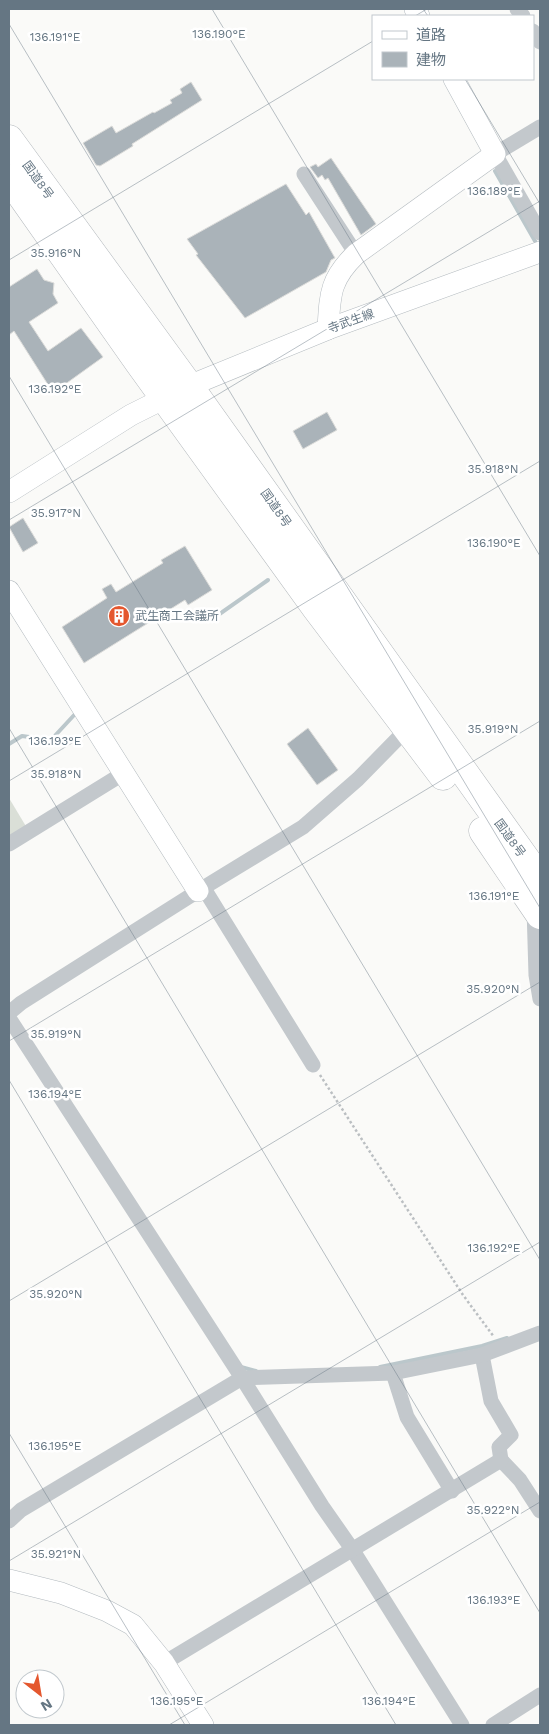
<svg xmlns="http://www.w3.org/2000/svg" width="549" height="1734" viewBox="0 0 549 1734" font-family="'Work Sans','Noto Sans JP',sans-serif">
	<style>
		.green { fill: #dadfd7 }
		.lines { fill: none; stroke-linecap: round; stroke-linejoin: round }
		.stream { stroke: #bbc7cb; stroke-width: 4 }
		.building { fill: #aab3b9; stroke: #dcdcda }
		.secondary-casing { stroke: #b3babf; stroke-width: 22 }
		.highway-casing { stroke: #b4b9bd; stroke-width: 29 }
		.path { stroke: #bbbfc2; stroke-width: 2.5; stroke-dasharray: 2.5 2.5; stroke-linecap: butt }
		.street { stroke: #c3c8cc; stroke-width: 15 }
		.secondary { stroke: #fff; stroke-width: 21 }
		.highway { stroke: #fff; stroke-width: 28 }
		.ticks { fill: none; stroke: #657683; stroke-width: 1; stroke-opacity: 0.45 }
		.labels { text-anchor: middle; stroke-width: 5; stroke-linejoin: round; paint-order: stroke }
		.street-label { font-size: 12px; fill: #657683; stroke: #fff }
		.poi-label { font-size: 12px; fill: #657683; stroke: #fff; text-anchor: start }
		.ticks-label { font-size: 12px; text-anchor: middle; fill: #657683; stroke: #fff; stroke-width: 5; stroke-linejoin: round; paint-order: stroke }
	</style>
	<rect width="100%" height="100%" fill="#fafaf8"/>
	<polygon class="green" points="9,798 27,828 9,839"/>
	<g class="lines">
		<g class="stream">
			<polyline points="495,171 535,241"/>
			<polyline points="211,620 268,580"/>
			<polyline points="9,744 22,736 51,740 76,713"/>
			<polyline points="241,1367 256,1371"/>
			<polyline points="380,1367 482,1346 507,1338"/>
		</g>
	</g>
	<g class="building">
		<polygon points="191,82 202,100 132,144 133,146 100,166 96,165 83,143 112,126 116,133 153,112 154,113 172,103 170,100 182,93 180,89"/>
		<polygon points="331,158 376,224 361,235 328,178 325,180 322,175 318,178 310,167 316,164 318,167"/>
		<polygon points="286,184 306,215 309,212 335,258 331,260 326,272 245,318 196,255 198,254 187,239"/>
		<polygon points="37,269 44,280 54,283 53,294 58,303 29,322 48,351 81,328 103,357 64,385 62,383 52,391 14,331 9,335 9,287"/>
		<polygon points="327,412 337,430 303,449 293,431"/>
		<polygon points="23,518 38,543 23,552 9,527"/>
		<polygon points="185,546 212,590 188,605 185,600 84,663 62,627 107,598 102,589 111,584 116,592 163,563 161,560"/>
		<polygon points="308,728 338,770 317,785 287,744"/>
	</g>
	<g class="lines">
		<g class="secondary-casing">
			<g id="secondary">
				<polyline points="415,9 419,16"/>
				<path d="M328,329c2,-35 2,-50 28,-75l139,-100 -41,-75"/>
				<polyline points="9,492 131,415 189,386 328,329 540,252"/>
				<polyline points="9,591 198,891"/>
				<polyline points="9,1580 61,1593 107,1611 133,1625 164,1663 203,1725"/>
			</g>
		</g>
		<g class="highway-casing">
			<g id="highway">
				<polyline points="9,139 189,386 540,879"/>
				<polyline points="9,178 139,363 316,608 443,776"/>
				<polyline points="483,831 540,915"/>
			</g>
		</g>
		<polyline class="path" points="320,1075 463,1295 494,1337"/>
		<g class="street">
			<polyline points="517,9 523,16"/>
			<polyline points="533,31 540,42"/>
			<polyline points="540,127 495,154 540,233"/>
			<polyline points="304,174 356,254"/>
			<polyline points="9,844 124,773"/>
			<polyline points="203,887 313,1065"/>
			<polyline points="534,908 536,975 540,999"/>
			<polyline points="9,1013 21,1003 198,891 303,827 358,779 408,728"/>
			<polyline points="9,1018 242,1378 322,1506 352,1549 462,1725"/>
			<polyline points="482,1355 491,1401 511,1435 499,1447 501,1460 520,1480 540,1511"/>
			<polyline points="393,1373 407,1417 452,1491"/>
			<polyline points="9,1521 21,1510 242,1378 393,1373 482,1355 540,1333"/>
			<polyline points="164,1663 501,1460"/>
			<polyline points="493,1725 540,1695"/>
		</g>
		<use href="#secondary" class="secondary"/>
		<use href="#highway" class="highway"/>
	</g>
	<path class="ticks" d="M212,9l328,547M423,9l5,7M415,16l12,-7M9,24l531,884M465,79l75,125M9,260l364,-219M9,376l531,884M9,520l531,-319M9,728l531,885M9,781l531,-320M9,1041l531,-320M9,1080l387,645M9,1301l531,-319M9,1433l176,292M9,1561l531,-319M169,1725l371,-223"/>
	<defs>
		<g id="building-disc" transform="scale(1.125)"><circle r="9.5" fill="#e4572e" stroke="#fff"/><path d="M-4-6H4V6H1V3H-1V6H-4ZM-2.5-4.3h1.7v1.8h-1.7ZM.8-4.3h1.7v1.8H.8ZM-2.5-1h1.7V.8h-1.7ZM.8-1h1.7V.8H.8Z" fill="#fff"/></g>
	</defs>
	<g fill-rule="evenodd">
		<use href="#building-disc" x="119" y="616"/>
	</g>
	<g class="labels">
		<g class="street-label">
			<text transform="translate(38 180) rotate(54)" y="4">国道8号</text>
			<text transform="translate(351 321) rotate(-20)" y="4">寺武生線</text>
			<text transform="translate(276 508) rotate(55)" y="4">国道8号</text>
			<text transform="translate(510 838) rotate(54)" y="4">国道8号</text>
		</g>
		<g class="poi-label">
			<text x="135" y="620">武生商工会議所</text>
		</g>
	</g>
	<g class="ticks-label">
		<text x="219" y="38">136.190°E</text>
		<text x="55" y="41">136.191°E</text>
		<text x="494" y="195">136.189°E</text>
		<text x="56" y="257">35.916°N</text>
		<text x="55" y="393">136.192°E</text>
		<text x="493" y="473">35.918°N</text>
		<text x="56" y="517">35.917°N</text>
		<text x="494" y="547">136.190°E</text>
		<text x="493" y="733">35.919°N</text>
		<text x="55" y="745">136.193°E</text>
		<text x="56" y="778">35.918°N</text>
		<text x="494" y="900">136.191°E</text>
		<text x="493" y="993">35.920°N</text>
		<text x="56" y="1038">35.919°N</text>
		<text x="55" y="1098">136.194°E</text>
		<text x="494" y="1252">136.192°E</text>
		<text x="56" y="1298">35.920°N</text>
		<text x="55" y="1450">136.195°E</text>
		<text x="493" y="1514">35.922°N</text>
		<text x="56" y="1558">35.921°N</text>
		<text x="494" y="1604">136.193°E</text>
		<text x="177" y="1705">136.195°E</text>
		<text x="389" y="1705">136.194°E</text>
	</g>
	<rect width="549" height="1734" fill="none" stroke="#657683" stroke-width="20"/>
	<rect x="372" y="15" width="162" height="65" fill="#ffffff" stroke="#c1c8cd"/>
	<rect x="382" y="31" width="25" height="8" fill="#ffffff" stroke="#c1c8cd"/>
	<text x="416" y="40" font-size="15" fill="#657683">道路</text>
	<rect x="382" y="52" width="25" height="15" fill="#aab3b9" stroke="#c1c8cd"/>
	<text x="416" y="65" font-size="15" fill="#657683">建物</text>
	<g transform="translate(40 1694) rotate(149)"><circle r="24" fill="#ffffff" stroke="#c1c8cd"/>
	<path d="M0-4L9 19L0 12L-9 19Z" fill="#e4572e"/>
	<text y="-8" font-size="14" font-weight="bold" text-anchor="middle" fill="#657683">N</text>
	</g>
</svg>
